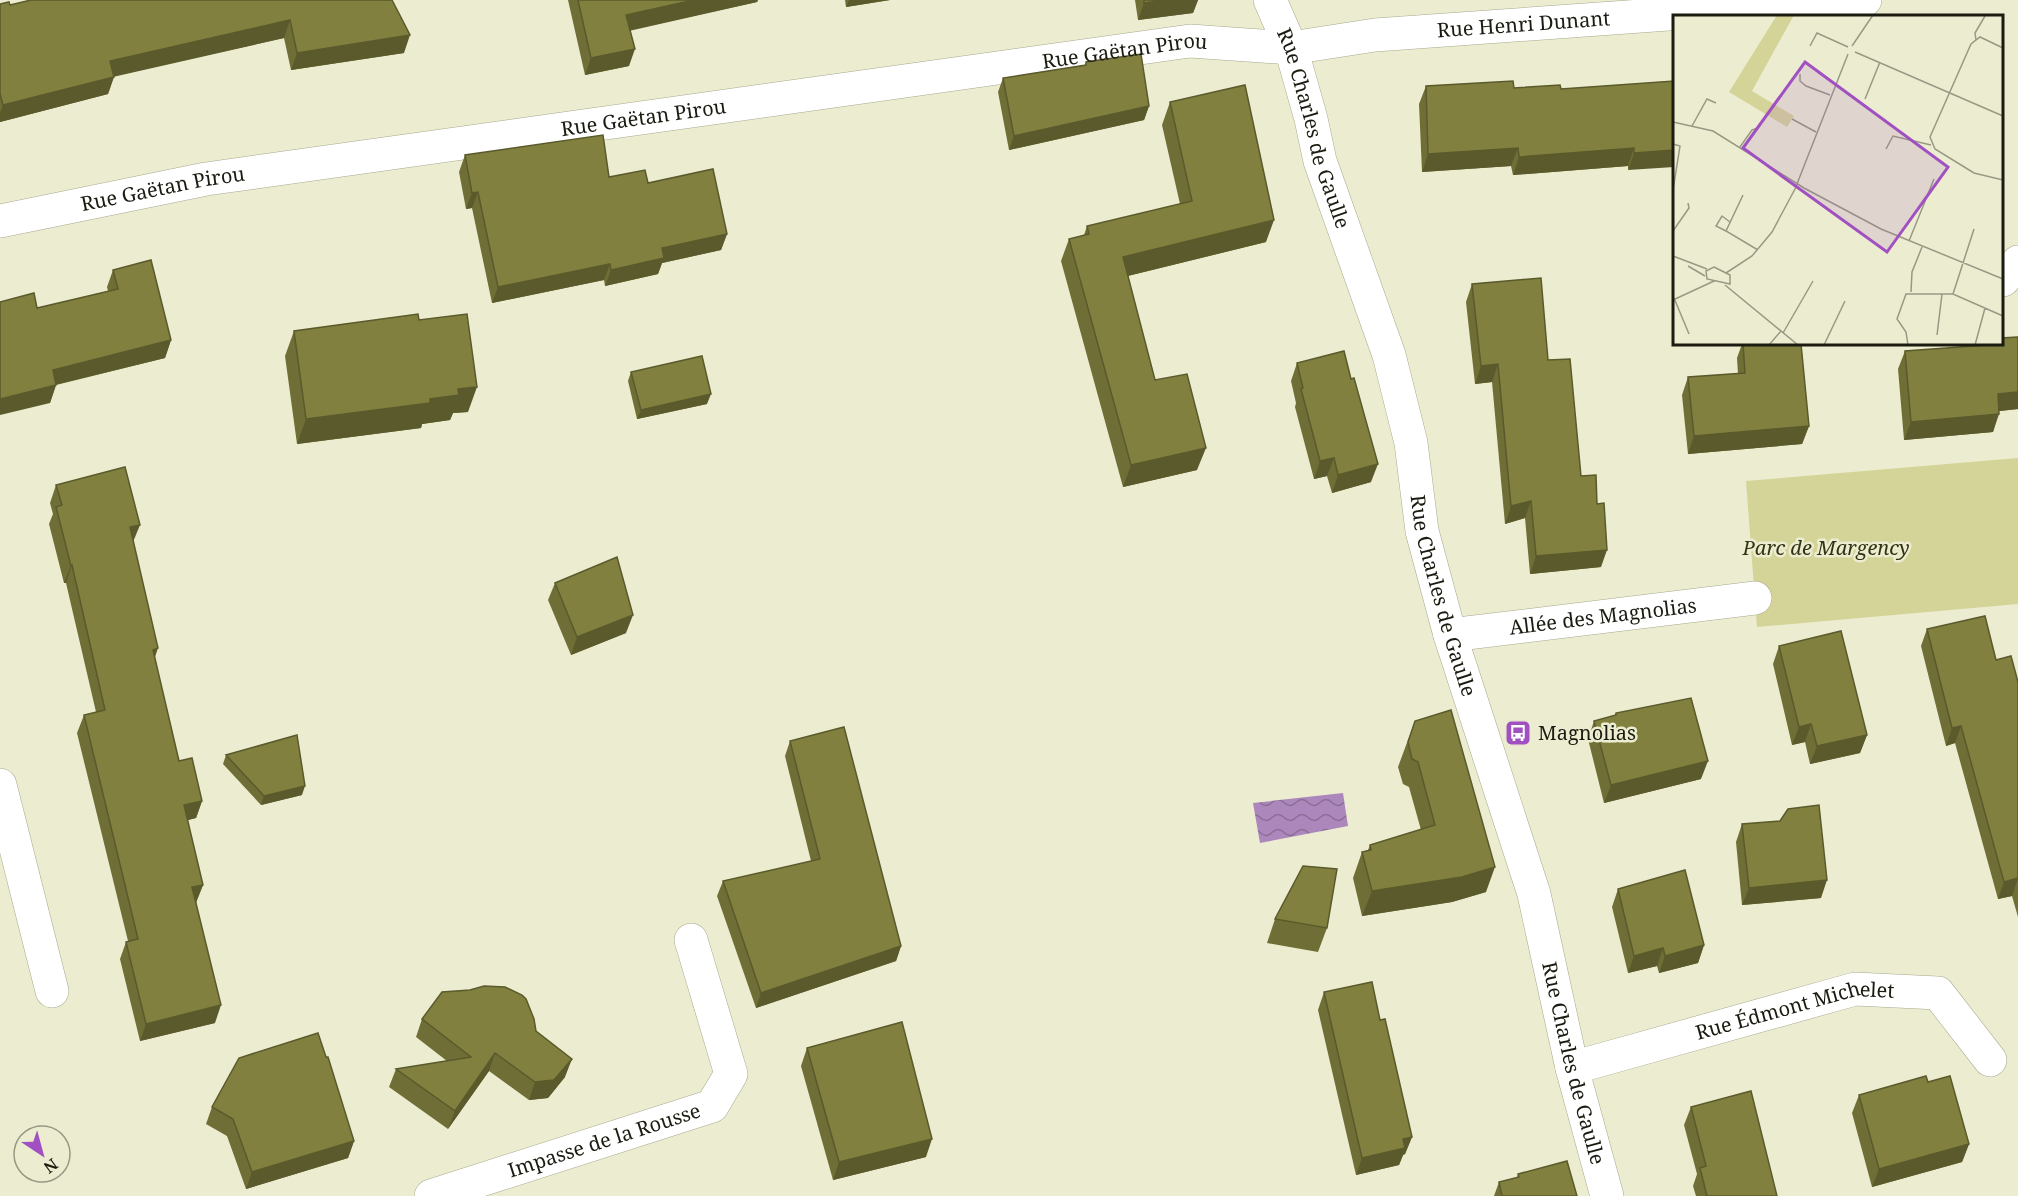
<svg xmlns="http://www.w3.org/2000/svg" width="2018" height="1196" viewBox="0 0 2018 1196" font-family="'Noto Serif',serif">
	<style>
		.park { fill: #d4d498 }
		.water { fill: url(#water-waves) }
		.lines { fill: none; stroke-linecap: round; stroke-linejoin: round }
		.street-casing { stroke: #a7a88d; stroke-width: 34 }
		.secondary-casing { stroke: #a7a88d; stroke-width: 34 }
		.street { stroke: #fff; stroke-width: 33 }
		.secondary { stroke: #fff; stroke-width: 33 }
		.wall { fill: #6f6e36 }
		.shaded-wall { fill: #5a5a2c }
		.building { fill: #81803f; stroke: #5a5a2c; stroke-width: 1.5 }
		.labels { text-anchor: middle; stroke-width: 5; stroke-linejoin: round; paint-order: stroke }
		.street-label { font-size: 20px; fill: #1b1b11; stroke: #ecedd0 }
		.park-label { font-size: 20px; font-style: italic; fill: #323214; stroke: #ecedd0 }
		.poi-label { font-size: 20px; fill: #1b1b11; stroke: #ecedd0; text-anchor: start }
		.inset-road { fill: none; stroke: #989984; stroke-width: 1.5 }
		.view { fill: #a150c1; fill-opacity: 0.15; stroke: #a150c1; stroke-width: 3 }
		.inset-edge { fill: none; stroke: #1b1b11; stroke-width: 3 }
	</style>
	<defs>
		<pattern id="water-waves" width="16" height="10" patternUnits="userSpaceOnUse" patternTransform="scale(1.5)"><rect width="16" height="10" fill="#ac87bc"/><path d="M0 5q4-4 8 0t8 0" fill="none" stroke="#8b6e97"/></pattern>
	</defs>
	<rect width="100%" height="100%" fill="#ecedd0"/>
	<polygon class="park" points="2018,458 2018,604 1757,627 1746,481"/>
	<polygon class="water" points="1343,793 1348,826 1260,843 1253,803"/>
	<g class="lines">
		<g class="street-casing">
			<g id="street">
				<path id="s1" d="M0,221l206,-42 984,-138 101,7 84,-13 490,-35"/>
				<polyline points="2003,280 2018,262"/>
				<path id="s2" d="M1450,635l305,-37"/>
				<polyline points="0,785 52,991"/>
				<path id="s3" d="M1572,1068l283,-79 83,4 52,67"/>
				<path id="s4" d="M431,1196l281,-90 19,-32 -40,-134"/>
			</g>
		</g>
		<g class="secondary-casing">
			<g id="secondary">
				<path id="s5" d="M1270,0l21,48 20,71 9,42 69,194 22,88 11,88 28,104 84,259 38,174 35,128"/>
			</g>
		</g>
		<use href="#street" class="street"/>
		<use href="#secondary" class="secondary"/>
	</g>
	<g class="wall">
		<polygon points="392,0 404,53 291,70 284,38 114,76 108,94 0,122 0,4 10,5"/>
		<polygon points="568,0 758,0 757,2 630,30 629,66 585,75"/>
		<polygon points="845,0 890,0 846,7"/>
		<polygon points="1135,0 1198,0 1193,13 1138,20"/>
		<polygon points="1086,62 1149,106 1144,120 1009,150 998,92 1003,78 1085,65"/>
		<polygon points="1674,81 1628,170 1628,166 1513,175 1511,166 1422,172 1419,104 1426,86 1561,89"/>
		<polygon points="1170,102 1266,242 1128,276 1155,380 1197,470 1123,487 1061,261 1069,239 1084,235 1087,226 1180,204 1162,125"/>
		<polygon points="465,155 648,183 727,234 721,250 662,263 658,274 605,286 604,280 492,303 472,208 466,209 459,172"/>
		<polygon points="113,270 171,340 165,358 56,385 50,403 37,308 108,291 107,287"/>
		<polygon points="1472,284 1548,360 1581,476 1601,567 1530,574 1525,518 1505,524 1492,382 1475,384 1466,302"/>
		<polygon points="419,320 468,412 453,413 450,420 422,424 421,428 297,444 285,356 294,331"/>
		<polygon points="1742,344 1801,344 1809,426 1802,444 1688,454 1682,395 1688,377 1738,374 1737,358"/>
		<polygon points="1905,351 2018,409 1999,411 1993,432 1904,440 1898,369"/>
		<polygon points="1297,363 1371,482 1332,493 1327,476 1314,479 1295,407 1296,403 1291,381"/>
		<polygon points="631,372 707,404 637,419 628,381"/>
		<polygon points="56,485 133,542 155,658 179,761 202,801 196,818 187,820 203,885 196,903 215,1023 140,1041 120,959 126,942 128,941 77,733 84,715 96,712 66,583 64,583 49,524 53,514 50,503"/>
		<polygon points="555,583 626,633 571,655 548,600"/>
		<polygon points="1927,629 1996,660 2018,682 2018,917 2012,896 1998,899 1955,743 1946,746 1921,646"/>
		<polygon points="1779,646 1867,735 1860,753 1810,764 1805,742 1792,745 1773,664"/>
		<polygon points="1616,713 1701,779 1604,803 1588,739 1594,721 1615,715"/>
		<polygon points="1415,721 1486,892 1452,902 1362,916 1353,878 1362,852 1368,850 1370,845 1421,830 1409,787 1403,784 1398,767"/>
		<polygon points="790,741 901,946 896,961 756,1008 717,896 723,881 811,861 785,756"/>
		<polygon points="226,755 302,795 261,805 223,764"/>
		<polygon points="1780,821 1821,898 1742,905 1736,842 1742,824"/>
		<polygon points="1618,889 1704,945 1698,963 1659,973 1657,966 1628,973 1612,907"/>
		<polygon points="1275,919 1327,928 1318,952 1267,943"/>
		<polygon points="1324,992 1380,1020 1412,1137 1405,1154 1403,1155 1399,1165 1356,1175 1318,1010"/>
		<polygon points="422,1019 536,1031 565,1077 548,1098 529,1100 489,1071 448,1129 389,1087 396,1069 447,1061 416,1037"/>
		<polygon points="807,1048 926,1157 833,1180 801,1066"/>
		<polygon points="1928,1082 1969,1144 1962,1162 1872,1187 1852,1113 1859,1095"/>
		<polygon points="212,1107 354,1141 348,1158 246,1189 227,1136 206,1124"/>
		<polygon points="1691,1107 1777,1196 1696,1196 1693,1186 1697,1174 1684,1125"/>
		<polygon points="1518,1174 1577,1196 1494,1196 1499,1182 1517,1178"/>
	</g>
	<g class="shaded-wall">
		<polygon points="694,0 758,0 757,2 620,33 626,15"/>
		<polygon points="849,0 890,0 846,7"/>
		<polygon points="1165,0 1198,0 1193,13 1138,20 1144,3"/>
		<polygon points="290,20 284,38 104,79 110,61"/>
		<polygon points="410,35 404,53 291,70 297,53"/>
		<polygon points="635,49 629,66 585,75 591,58"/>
		<polygon points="114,77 108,94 0,122 0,113 3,105"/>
		<polygon points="1149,106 1144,120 1009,150 1014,136"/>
		<polygon points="1518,148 1511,166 1422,172 1428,154"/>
		<polygon points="1634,148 1628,166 1513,175 1519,157"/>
		<polygon points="1674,150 1674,167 1628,170 1634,153"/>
		<polygon points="478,192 472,208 466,209 472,193"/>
		<polygon points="1274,220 1266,242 1115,279 1123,257"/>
		<polygon points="727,234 721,250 662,263 658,274 605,286 611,270 662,248"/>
		<polygon points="610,264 604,280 492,303 498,287"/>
		<polygon points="171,340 165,358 46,387 53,370"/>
		<polygon points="1498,364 1492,382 1475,384 1481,366"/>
		<polygon points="56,385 50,403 0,415 0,399"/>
		<polygon points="477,387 468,412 453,413 450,420 422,424 421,428 297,444 306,419 458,389"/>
		<polygon points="2018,392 2018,409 1991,412 1998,394"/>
		<polygon points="711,394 707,404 637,419 641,410"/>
		<polygon points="1999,414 1993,432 1904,440 1911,422"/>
		<polygon points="1809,426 1802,444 1688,454 1694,436"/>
		<polygon points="1206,448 1197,470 1123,487 1131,465"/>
		<polygon points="1334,458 1327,476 1314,479 1320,461"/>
		<polygon points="1378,464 1371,482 1332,493 1338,475"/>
		<polygon points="1531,501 1525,518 1505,524 1511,506"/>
		<polygon points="140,525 133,542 130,527"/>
		<polygon points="1607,550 1601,567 1530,574 1536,556"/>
		<polygon points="72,565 66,583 64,583 71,566"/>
		<polygon points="633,615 626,633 571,655 577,637"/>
		<polygon points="158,648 152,666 153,650"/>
		<polygon points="1811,724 1805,742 1792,745 1799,727"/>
		<polygon points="1961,726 1955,743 1946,746 1952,728"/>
		<polygon points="1867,735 1860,753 1810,764 1817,746"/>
		<polygon points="1708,761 1701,779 1604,803 1611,785"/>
		<polygon points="305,786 302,795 261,805 264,796"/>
		<polygon points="202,801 196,818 177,823 184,805"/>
		<polygon points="1495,867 1486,892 1452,902 1362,916 1372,891"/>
		<polygon points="2018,878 2012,896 1998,899 2004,882"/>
		<polygon points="1827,880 1821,898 1742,905 1749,888"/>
		<polygon points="203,885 196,902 186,905 192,887"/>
		<polygon points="1704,945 1698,963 1659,973 1665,956"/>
		<polygon points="901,946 896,961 756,1008 761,993"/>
		<polygon points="1663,948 1657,966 1628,973 1634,956"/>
		<polygon points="221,1005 215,1023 140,1041 146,1024"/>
		<polygon points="495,1053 489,1071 448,1129 455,1111"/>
		<polygon points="572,1059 565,1077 548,1098 529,1100 535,1082"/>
		<polygon points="1412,1137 1405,1154 1403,1155 1399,1165 1356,1175 1362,1158 1403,1139"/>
		<polygon points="932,1139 926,1157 833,1180 839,1162"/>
		<polygon points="354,1141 348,1158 246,1189 252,1172"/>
		<polygon points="1969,1144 1962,1162 1872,1187 1879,1169"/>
	</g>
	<g class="building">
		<polygon points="31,0 392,0 410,35 297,53 290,20 110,61 114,77 3,105 0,94 0,4 9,2 10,5"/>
		<polygon points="578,0 694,0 626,15 635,49 591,58"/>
		<polygon points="1144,0 1165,0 1144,3"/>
		<polygon points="1141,54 1149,106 1014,136 1003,78 1086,65 1086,62"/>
		<polygon points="1513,81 1514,88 1560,85 1561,89 1674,81 1674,150 1634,153 1634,148 1519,157 1518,148 1428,154 1426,86"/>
		<polygon points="1245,85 1274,220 1123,257 1155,380 1187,374 1206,448 1131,465 1069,239 1089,234 1087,226 1192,201 1170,102"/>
		<polygon points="603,135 609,177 645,170 648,183 713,169 727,234 662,248 664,258 611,270 610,264 498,287 478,192 472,193 465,155"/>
		<polygon points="151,260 171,340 53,370 56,385 0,399 0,302 34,293 37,308 118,289 113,270"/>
		<polygon points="1541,278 1548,360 1570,359 1581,476 1596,475 1597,504 1604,503 1607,550 1536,556 1531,501 1511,506 1498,364 1481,366 1472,284"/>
		<polygon points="418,314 419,320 467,314 477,387 458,389 459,395 430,399 430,403 306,419 294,331"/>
		<polygon points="2018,337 2018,392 1998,394 1999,414 1911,422 1905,351 2001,344 2001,338"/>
		<polygon points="1743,344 1801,344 1809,426 1694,436 1688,377 1745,373"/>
		<polygon points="1344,351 1351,379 1354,378 1378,464 1338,475 1334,458 1320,461 1301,389 1303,388 1297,363"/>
		<polygon points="702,356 711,394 641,410 631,372"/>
		<polygon points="125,467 140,525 130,527 158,648 153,650 179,761 192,758 202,801 184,805 203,885 192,887 221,1005 146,1024 126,942 138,939 84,715 105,710 72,565 71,566 56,507 62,505 56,485"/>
		<polygon points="617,557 633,615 577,637 555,583"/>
		<polygon points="1985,616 1996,660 2011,656 2018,682 2018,878 2004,882 1961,726 1952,728 1927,629"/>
		<polygon points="1841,631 1867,735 1817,746 1811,724 1799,727 1779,646"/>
		<polygon points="1691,698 1708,761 1611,785 1594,721 1616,715 1616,713"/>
		<polygon points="1451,710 1495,867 1462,877 1372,891 1362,852 1371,850 1370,845 1435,825 1418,762 1412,759 1408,742 1415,721"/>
		<polygon points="844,727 901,946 761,993 723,881 820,859 790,741"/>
		<polygon points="297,735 305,786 264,796 226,755"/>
		<polygon points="1819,805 1827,880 1749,888 1742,824 1780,821 1788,809"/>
		<polygon points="1303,866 1337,869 1327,928 1275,919"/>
		<polygon points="1685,870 1704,945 1665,956 1663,948 1634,956 1618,889"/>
		<polygon points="1372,982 1380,1020 1385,1019 1412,1137 1403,1139 1405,1148 1362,1158 1324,992"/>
		<polygon points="484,986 505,987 522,995 526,999 534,1019 536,1031 572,1059 554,1080 535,1082 495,1053 455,1111 396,1069 471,1057 422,1019 442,992 470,990"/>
		<polygon points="902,1022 932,1139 839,1162 807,1048"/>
		<polygon points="318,1033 326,1057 328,1057 354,1141 252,1172 233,1119 212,1107 239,1058"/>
		<polygon points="1926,1076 1928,1082 1950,1076 1969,1144 1879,1169 1859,1095"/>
		<polygon points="1751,1091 1777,1196 1707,1196 1700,1168 1706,1166 1691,1107"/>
		<polygon points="1567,1161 1577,1196 1502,1196 1499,1182 1519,1177 1518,1174"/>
	</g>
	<defs>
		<g id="bus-square" transform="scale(1.35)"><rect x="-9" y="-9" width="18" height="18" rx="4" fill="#a150c1" stroke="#ecedd0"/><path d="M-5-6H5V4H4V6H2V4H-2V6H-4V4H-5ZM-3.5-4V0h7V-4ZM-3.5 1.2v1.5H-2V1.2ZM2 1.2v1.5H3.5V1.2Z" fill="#fff"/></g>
	</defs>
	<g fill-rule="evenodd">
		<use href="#bus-square" x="1518" y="733"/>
	</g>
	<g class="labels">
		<g class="street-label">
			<text dy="7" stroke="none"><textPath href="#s1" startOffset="1539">Rue Henri Dunant</textPath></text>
			<text dy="7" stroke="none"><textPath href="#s1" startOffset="1138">Rue Gaëtan Pirou</textPath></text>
			<text dy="7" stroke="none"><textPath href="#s1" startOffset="652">Rue Gaëtan Pirou</textPath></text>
			<text dy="7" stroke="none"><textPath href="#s5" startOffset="136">Rue Charles de Gaulle</textPath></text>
			<text dy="7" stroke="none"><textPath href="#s1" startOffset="166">Rue Gaëtan Pirou</textPath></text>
			<text dy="7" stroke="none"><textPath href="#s5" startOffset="622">Rue Charles de Gaulle</textPath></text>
			<text dy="7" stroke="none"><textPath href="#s2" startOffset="154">Allée des Magnolias</textPath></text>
			<text dy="7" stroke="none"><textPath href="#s3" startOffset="231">Rue Édmont Michelet</textPath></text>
			<text dy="7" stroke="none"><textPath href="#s5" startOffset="1108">Rue Charles de Gaulle</textPath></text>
			<text dy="7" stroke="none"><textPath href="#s4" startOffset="182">Impasse de la Rousse</textPath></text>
		</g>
		<g class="park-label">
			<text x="1826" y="555">Parc de Margency</text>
		</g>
		<g class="poi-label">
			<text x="1538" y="740">Magnolias</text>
		</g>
	</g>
	<g transform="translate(1673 15)">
		<rect width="330" height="330" fill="#ecedd0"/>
		<path d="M104,0h17l-42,76 42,25 -7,11 -58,-35z" fill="#d4d498"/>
		<path class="inset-road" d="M303,25l-1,-7 10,-17M137,31l7,-13 31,14M179,31l21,-31M330,33l-23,-11 -9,7 -41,93 5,12 39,24 29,7M182,37l148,64M127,59v7l6,5 24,9M192,84l15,-37M119,104l24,13M0,107l40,9 91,57 77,41 122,50M19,111l15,-27 9,4M0,129l7,2 -7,44M67,132l12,-17 6,-2M213,134l7,-13 38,9M70,180l-17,36 32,19M0,216l16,-23 -1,-5M53,216l-10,-5 6,-10 8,6M236,226l25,-62M0,241l34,13M15,251l17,10M41,252l16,8v9l-23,-5 -1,-8zM53,258l26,-17 20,-24 23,-43 53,-135M52,270l73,60M238,277l1,-20 10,-25M280,279l21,-65M1,283l15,36M0,285l41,-19M110,318l30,-52M264,320l5,-41M96,330l12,-14M151,330l21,-44M235,330l-2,-13 -9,-13 9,-25h47l50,22M302,330l10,-37"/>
		<path class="view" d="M132,47l143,105 -61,85 -144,-104z"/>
		<rect width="330" height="330" class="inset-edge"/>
	</g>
	<g transform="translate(42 1154) rotate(144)"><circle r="28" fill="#ecedd0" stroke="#989984" stroke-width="1.5"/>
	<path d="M0-4.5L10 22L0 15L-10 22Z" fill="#a150c1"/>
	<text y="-9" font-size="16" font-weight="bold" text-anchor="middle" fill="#1b1b11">N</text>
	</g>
</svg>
